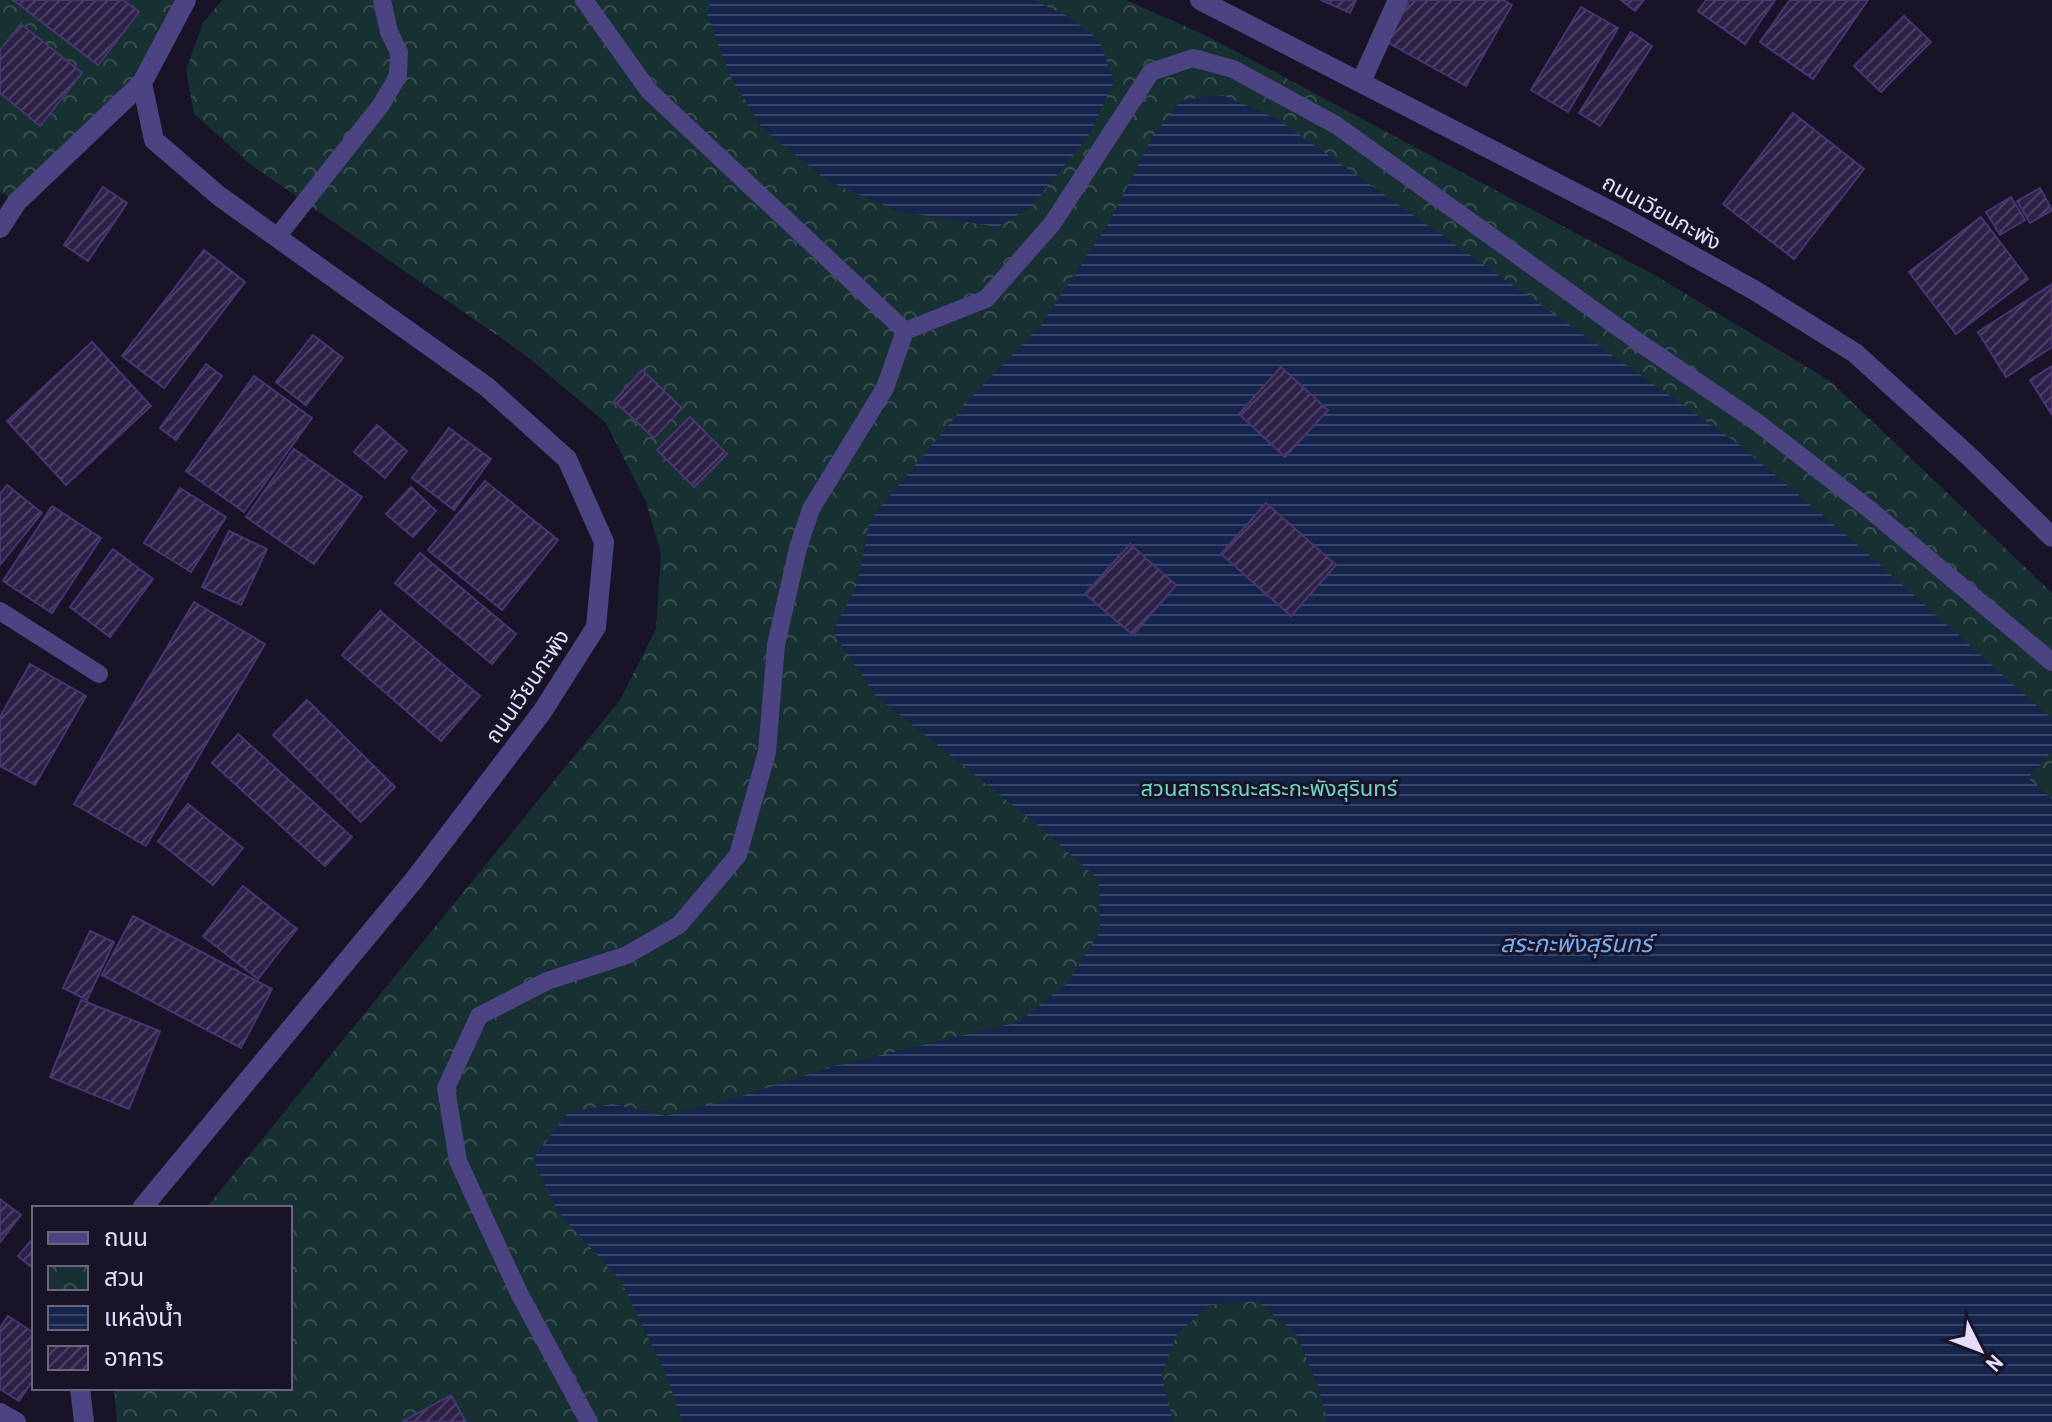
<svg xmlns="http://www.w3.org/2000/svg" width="2052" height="1422" viewBox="0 0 2052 1422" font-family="'Archivo Narrow','Noto Sans Thai',sans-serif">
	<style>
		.park { fill: url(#park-crowns) }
		.water { fill: url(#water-rules) }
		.building { fill: url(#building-hatch); stroke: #473571; stroke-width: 2 }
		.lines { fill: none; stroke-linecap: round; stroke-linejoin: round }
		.service { stroke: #4c4382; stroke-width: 18 }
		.minor { stroke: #4c4382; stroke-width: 20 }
		.labels { text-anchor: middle; stroke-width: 6; stroke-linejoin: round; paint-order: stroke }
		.street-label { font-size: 22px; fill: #e4defc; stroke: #191328 }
		.park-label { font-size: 22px; fill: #70d6c6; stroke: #191328 }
		.water-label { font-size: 24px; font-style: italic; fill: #76acf1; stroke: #191328 }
	</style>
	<defs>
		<pattern id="park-crowns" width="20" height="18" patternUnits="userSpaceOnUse" patternTransform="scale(2)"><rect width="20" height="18" fill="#173031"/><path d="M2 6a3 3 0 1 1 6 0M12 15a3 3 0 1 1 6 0" fill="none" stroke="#394e50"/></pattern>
		<pattern id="water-rules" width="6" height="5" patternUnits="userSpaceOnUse" patternTransform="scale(2)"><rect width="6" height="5" fill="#15244b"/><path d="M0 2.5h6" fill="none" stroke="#374366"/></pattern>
		<pattern id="building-hatch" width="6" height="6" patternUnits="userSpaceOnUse" patternTransform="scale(2)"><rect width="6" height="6" fill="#2d2147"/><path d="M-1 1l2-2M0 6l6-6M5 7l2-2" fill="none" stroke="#4b4162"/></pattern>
	</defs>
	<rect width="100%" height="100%" fill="#191328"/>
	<g class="park">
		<polygon points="0,0 186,0 142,83 17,202 0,192"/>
		<polygon points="222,0 1126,0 1209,37 1658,277 1830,381 2052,593 2052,1422 117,1422 114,1388 290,1388 290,1208 206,1208 620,700 656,629 661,555 646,502 606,423 524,354 250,164 194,114 186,70 203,23"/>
	</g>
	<g class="water">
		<polygon points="710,0 1033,0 1071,18 1099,40 1114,82 1089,135 1031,207 997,227 897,211 828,181 763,129 731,78 707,14"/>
		<polygon points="1223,95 1277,119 1737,443 1859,546 2052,719 2052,751 2028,778 2052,799 2052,1422 1328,1422 1318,1386 1296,1334 1257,1301 1210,1305 1177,1334 1162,1374 1172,1418 1176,1422 682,1422 666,1374 621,1281 558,1212 533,1159 568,1113 612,1104 666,1116 735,1098 835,1066 1019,1022 1068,982 1100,932 1099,880 1041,828 875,695 833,632 857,584 870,520 975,393 1041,325 1108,224 1154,134 1182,100"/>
	</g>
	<g class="building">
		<polygon points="13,0 123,0 139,12 98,65"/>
		<polygon points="1321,0 1356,0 1350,13"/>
		<polygon points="1410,0 1503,0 1512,5 1466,86 1387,42"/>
		<polygon points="1621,0 1644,0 1635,11"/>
		<polygon points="1706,0 1775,0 1745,44 1698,11"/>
		<polygon points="1790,0 1868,0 1813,79 1760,42"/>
		<polygon points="1581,7 1618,28 1568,112 1531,90"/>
		<polygon points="1904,16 1931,42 1881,92 1854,66"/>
		<polygon points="21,24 82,73 40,126 0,93 0,50"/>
		<polygon points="1631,32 1652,46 1600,126 1579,113"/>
		<polygon points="1793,113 1864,169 1794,259 1723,204"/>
		<polygon points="103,187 127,203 88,261 64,245"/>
		<polygon points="2040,188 2052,210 2030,223 2017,201"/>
		<polygon points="2011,197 2025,220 2000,235 1986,212"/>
		<polygon points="1981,217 2028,279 1956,334 1909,272"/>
		<polygon points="204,250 245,282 164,388 122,356"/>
		<polygon points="2052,284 2052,347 2006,377 1978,332"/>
		<polygon points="313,335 343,358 306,405 276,382"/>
		<polygon points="92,342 151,406 66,485 7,421"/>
		<polygon points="206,364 222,376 176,440 160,428"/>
		<polygon points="2052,366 2052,415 2030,380"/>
		<polygon points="1281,367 1328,410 1285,457 1239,414"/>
		<polygon points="642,370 682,408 654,438 614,401"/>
		<polygon points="254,376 312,418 244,512 186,471"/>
		<polygon points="690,417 727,454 694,487 657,450"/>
		<polygon points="377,425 407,451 385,478 354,452"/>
		<polygon points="449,428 491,459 454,510 412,478"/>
		<polygon points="294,449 362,497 314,564 246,517"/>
		<polygon points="485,481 558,540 502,610 428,550"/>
		<polygon points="7,485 42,513 0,565 0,494"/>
		<polygon points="411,487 436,511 413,537 386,514"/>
		<polygon points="180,488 226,517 191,572 144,543"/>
		<polygon points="1266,503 1336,565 1291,616 1221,554"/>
		<polygon points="52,506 101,538 52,613 3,581"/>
		<polygon points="229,531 267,549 241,605 202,587"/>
		<polygon points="1130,544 1176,585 1133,635 1085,594"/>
		<polygon points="113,549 153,579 110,637 70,607"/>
		<polygon points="420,553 516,634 492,664 395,583"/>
		<polygon points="194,602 265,644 146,846 74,804"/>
		<polygon points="380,611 480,696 441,741 342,655"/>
		<polygon points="30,664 86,696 35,785 0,766 0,717"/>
		<polygon points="307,700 395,787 361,822 273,735"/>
		<polygon points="238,734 352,837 325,866 212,763"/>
		<polygon points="188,804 243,848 213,885 158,841"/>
		<polygon points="243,886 297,929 258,979 203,936"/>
		<polygon points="133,916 272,989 241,1048 102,975"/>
		<polygon points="90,931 114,942 87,1000 63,988"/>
		<polygon points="81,1000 160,1031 129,1109 50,1077"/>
		<polygon points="0,1199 21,1215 0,1242"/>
		<polygon points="34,1237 34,1269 18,1256"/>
		<polygon points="8,1316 34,1333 34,1379 19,1401 0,1389 0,1328"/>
		<polygon points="451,1395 466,1422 402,1422"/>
	</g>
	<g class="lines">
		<g class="service">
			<polyline points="584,0 649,91 905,331"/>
			<polyline points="277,237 381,105 398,76 399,52 389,32 382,0"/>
			<polyline points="0,611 99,674"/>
			<polyline points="589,1422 520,1295 458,1161 446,1088 479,1016 547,981 627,955 679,925 738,855 767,752 776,645 798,548 811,509 885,388 905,331 986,299 1052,224 1151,72 1193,58 1233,69 1336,125 1637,341 1758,423 1869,509 2052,662"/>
		</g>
		<g class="minor">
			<polyline points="1200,0 1626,219 1754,290 1855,353 1972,459 2052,537"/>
			<polyline points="1361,82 1398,0"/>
			<polyline points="0,228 17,202 142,83"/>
			<polyline points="142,1208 414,880 542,712 596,627 604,542 567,459 487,387 219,196 154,140 142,83 186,0"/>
			<polyline points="80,1388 84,1422"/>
			<polyline points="0,1413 16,1422"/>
		</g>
	</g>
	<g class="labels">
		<g class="street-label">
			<text transform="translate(1662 212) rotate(29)" y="8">ถนนเวียนกะพัง</text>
			<text transform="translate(527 686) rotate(-56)" y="8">ถนนเวียนกะพัง</text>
		</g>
		<g class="park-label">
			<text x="1269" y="796">สวนสาธารณะสระกะพังสุรินทร์</text>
		</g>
		<g class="water-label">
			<text x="1576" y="952">สระกะพังสุรินทร์</text>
		</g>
	</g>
	<rect x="32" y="1206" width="260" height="184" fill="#191328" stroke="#6a647d" stroke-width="2"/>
	<rect x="48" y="1232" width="40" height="12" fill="#4c4382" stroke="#6a647d" stroke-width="2"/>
	<text x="104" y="1246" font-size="24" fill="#e4defc">ถนน</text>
	<rect x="48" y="1266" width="40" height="24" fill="url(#park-crowns)" stroke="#6a647d" stroke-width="2"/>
	<text x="104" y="1286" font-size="24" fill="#e4defc">สวน</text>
	<rect x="48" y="1306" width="40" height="24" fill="url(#water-rules)" stroke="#6a647d" stroke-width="2"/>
	<text x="104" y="1326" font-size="24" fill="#e4defc">แหล่งน้ำ</text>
	<rect x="48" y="1346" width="40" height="24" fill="url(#building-hatch)" stroke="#6a647d" stroke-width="2"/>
	<text x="104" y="1366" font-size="24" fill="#e4defc">อาคาร</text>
	<g transform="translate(1980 1350) rotate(132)" stroke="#191328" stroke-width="6" paint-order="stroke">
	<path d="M0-6L14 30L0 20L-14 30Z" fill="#e4defc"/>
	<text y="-12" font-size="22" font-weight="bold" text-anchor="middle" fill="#e4defc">N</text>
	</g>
</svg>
